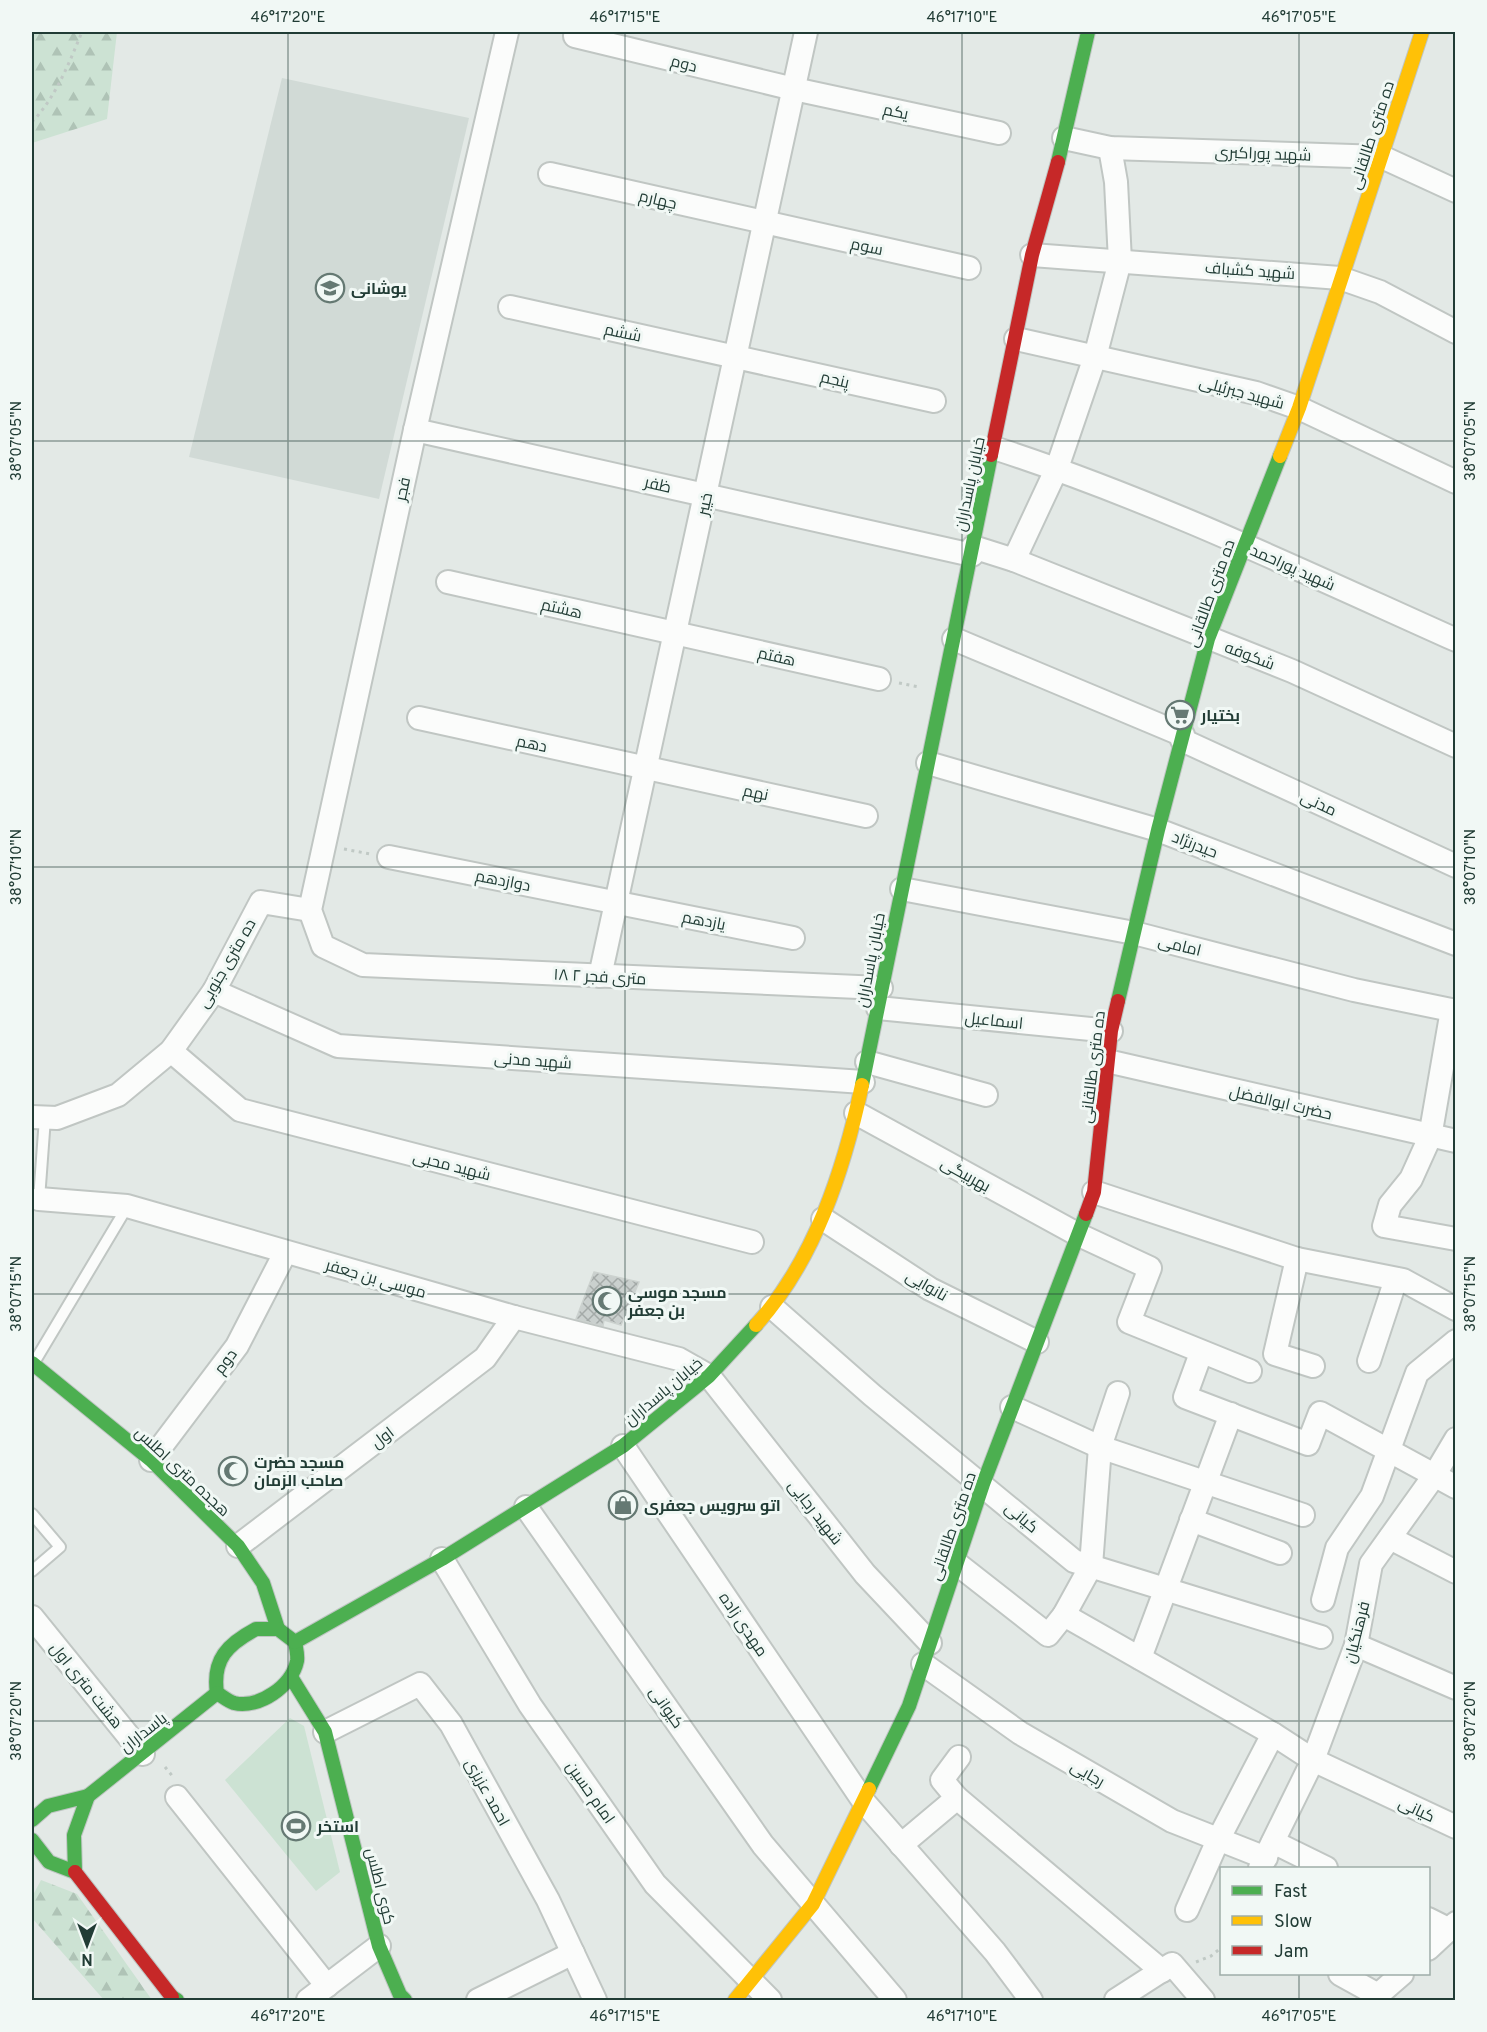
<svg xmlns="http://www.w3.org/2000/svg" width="1487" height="2032" viewBox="0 0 1487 2032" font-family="Overpass,Cairo,sans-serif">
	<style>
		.built { fill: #d1dad6 }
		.green { fill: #cce2d3 }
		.forest { fill: url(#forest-firs) }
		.building { fill: url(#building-cross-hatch); stroke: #ccd2cf; stroke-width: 1.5 }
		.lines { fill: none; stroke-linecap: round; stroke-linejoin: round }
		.lane-casing { stroke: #c0c6c3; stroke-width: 14 }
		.street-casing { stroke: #c0c6c3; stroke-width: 26 }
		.fast-casing { stroke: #bfc6c3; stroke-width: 16 }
		.slow-casing { stroke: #bfc6c3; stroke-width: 16 }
		.jam-casing { stroke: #bfc6c3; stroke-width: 16 }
		.path { stroke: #c0c9c5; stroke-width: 3; stroke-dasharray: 3 4.5; stroke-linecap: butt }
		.lane { stroke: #fbfcfb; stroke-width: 10 }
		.street { stroke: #fbfcfb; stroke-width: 22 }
		.fast { stroke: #4caf50; stroke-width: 14 }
		.slow { stroke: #ffc107; stroke-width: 14 }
		.jam { stroke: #c62828; stroke-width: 14 }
		.ticks { fill: none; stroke: #213c35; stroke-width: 1.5; stroke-opacity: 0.45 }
		.labels { text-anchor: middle; stroke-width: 6; stroke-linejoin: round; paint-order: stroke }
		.street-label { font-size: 16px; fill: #213c35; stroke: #f1f8f5 }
		.poi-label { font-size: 16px; font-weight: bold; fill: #213c35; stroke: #f1f8f5; text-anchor: start }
		.neatline { fill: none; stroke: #213c35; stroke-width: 2 }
		.ticks-label { font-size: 15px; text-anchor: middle; fill: #213c35 }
	</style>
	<defs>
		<pattern id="forest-firs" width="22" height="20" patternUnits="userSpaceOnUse" patternTransform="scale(1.5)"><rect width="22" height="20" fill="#cce2d3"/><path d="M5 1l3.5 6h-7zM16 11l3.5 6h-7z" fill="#afc3b6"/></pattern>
		<pattern id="building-cross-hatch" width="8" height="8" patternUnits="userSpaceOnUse" patternTransform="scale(1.5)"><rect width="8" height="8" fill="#cad0ce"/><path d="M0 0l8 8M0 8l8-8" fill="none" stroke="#a4aaa8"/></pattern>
	</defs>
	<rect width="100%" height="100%" fill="#e3e9e6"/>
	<polygon class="built" points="282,78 469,118 379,499 189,457"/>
	<polygon class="green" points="290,1718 304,1726 340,1872 316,1891 225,1780"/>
	<g class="forest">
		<polygon points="32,32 117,32 107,119 32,143"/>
		<polygon points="41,1880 77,1894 152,2000 104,2000 32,1918 32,1897"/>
	</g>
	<polygon class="building" points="594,1272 639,1282 621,1325 604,1320 603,1326 576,1319"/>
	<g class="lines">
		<g class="lane-casing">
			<g id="lane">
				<polyline points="39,1199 45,1118"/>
				<polyline points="35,1361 127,1207"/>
				<polyline points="32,1514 60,1547 32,1571"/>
			</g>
		</g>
		<g class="street-casing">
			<g id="street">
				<polyline points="507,32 415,430 310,910 323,946 363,965 881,988"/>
				<polyline points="575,36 794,89 999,133"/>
				<polyline points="1064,138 1110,148 1382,157 1456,191"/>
				<polyline points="550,174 969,268"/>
				<polyline points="1032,255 1340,278 1380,292 1456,332"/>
				<polyline points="510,307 934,401"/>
				<polyline points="1016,339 1256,393 1299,408 1456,482"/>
				<polyline points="415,430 972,555"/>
				<path d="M994,448c158,51 310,124 462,192"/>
				<polyline points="973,547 1014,560 1292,671 1456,746"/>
				<polyline points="1014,560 1057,468 1095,357 1120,261 1116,182 1110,148"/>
				<polyline points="448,582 879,679"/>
				<polyline points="954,639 1183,735"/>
				<polyline points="419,718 866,816"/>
				<polyline points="1182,740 1456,866"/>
				<polyline points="928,763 1158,830 1456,944"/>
				<polyline points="389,857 793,938"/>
				<polyline points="902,889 1134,933 1354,990 1456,1011"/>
				<polyline points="600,976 806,32"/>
				<polyline points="214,991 338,1046 863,1082"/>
				<polyline points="878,1008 1111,1031"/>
				<polyline points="1452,1010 1430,1137 1411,1179 1390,1205 1384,1226 1456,1239"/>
				<polyline points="171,1051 240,1110 752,1242"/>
				<polyline points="1107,1061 1456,1141"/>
				<polyline points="867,1062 986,1095"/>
				<polyline points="856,1113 1077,1234 1150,1268 1129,1322 1250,1371"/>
				<polyline points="32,1117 57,1118 118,1095 171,1051 214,991 261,902 310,910"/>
				<polyline points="1094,1192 1297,1259 1403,1280 1456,1309"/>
				<polyline points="39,1199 127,1206 514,1317 679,1359 709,1376 865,1574 930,1643"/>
				<polyline points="823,1219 930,1289 1037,1342"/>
				<polyline points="1297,1259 1275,1354 1313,1366"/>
				<polyline points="772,1307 872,1395 1074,1561 1321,1637"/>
				<polyline points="1201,1353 1185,1397 1308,1444 1320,1413 1456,1487"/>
				<polyline points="1369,1361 1396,1279"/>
				<polyline points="1012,1407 1100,1447 1303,1515"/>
				<polyline points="623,1446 864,1802 995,1952 1031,2000"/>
				<polyline points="151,1460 237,1346 285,1253"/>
				<polyline points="526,1507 763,1845 895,2000"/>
				<polyline points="1191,1520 1280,1553"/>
				<polyline points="1390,1538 1456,1572"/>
				<polyline points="238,1546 485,1358 514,1317"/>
				<polyline points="442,1559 530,1705 655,1884 770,2000"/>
				<polyline points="956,1563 1048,1635 1064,1615 1091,1566 1100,1447 1118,1393"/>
				<polyline points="1323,1600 1337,1548 1372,1496 1417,1373 1456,1341"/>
				<polyline points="1064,1615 1273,1734 1313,1760 1456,1827"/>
				<polyline points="32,1617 143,1754"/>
				<polyline points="1356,1645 1456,1688"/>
				<polyline points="1140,1658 1231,1414"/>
				<polyline points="923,1664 1020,1733 1172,1821 1266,1858"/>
				<polyline points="325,1732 420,1684 451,1724 548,1900 595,2000"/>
				<polyline points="959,1757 942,1780 957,1798 1162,1971"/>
				<polyline points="177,1797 327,1986"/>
				<polyline points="1273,1842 1326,1868"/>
				<polyline points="901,1845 957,1798"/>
				<polyline points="1260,1868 1313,1760 1356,1645 1371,1564 1434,1476 1456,1439"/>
				<polyline points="1187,1910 1218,1840 1273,1734"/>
				<polyline points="1428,1919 1450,1930"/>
				<polyline points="1428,1949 1456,1923"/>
				<polyline points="1340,1974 1378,1995"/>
				<polyline points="308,2000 379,1946"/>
				<polyline points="478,2000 573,1953"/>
				<polyline points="1116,2000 1172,1964 1203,2000"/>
				<polyline points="1372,2000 1402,1974"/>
			</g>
		</g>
		<g class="fast-casing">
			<g id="fast">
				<polyline points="1058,162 1088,32"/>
				<polyline points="1118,1001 1158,830 1208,639 1280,456"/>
				<polyline points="862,1085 991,455"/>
				<polyline points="32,1363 151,1460 238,1546 263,1583 278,1629"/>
				<path d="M256,1629h22l17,13c1,6 3,13 2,19 -5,25 -38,48 -63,42 -6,-2 -12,-7 -17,-10 -5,-34 11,-49 39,-64z"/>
				<polyline points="295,1642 442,1559 623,1446 709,1376 756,1325"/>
				<polyline points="291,1677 325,1732 379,1946 400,1995 405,2000"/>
				<polyline points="869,1789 909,1706 983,1484 1086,1214"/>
				<polyline points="88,1796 217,1693"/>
				<polyline points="32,1820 48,1806 88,1796 74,1835 75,1872 49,1862 32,1840"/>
				<polyline points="174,2000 172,1997 177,2000"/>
			</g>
		</g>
		<g class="slow-casing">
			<g id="slow">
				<polyline points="1280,456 1299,408 1422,32"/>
				<path d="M756,1325c59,-65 88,-156 106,-240"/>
				<polyline points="735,2000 813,1904 869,1789"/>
			</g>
		</g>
		<g class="jam-casing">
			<g id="jam">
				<polyline points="991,455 1032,255 1058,162"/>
				<polyline points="1086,1214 1094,1192 1111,1031 1118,1001"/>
				<polyline points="75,1872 172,1997"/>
			</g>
		</g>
		<g class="path">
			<path d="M32,122c24,-25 37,-59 50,-90"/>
			<polyline points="899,683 919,687"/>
			<polyline points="344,849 370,854"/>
			<polyline points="165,1767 174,1778"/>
			<polyline points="1196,1962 1211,1956 1222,1947"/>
		</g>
		<use href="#lane" class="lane"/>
		<use href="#street" class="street"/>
		<use href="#fast" class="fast"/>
		<use href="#slow" class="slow"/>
		<use href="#jam" class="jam"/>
	</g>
	<path class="ticks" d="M288,32v1968M625,32v1968M962,32v1968M1299,32v1836M32,441h1424M32,867h1424M32,1294h1424M32,1721h1424M1299,1974v26"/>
	<defs>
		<g id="school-ring" transform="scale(1.5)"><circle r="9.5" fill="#f1f8f5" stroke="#657973" stroke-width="1.5"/><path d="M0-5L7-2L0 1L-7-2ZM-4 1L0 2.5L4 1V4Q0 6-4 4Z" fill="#657973"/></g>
		<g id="supermarket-ring" transform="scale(1.5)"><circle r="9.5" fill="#f1f8f5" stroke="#657973" stroke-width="1.5"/><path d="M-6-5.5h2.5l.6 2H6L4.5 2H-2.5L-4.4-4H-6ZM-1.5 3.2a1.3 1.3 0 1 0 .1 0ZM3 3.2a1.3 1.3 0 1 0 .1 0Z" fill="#657973"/></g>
		<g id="mosque-ring" transform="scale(1.5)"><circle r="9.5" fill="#f1f8f5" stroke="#657973" stroke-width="1.5"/><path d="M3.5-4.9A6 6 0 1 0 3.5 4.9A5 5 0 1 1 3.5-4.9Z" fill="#657973"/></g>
		<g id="shop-ring" transform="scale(1.5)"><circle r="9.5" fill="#f1f8f5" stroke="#657973" stroke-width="1.5"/><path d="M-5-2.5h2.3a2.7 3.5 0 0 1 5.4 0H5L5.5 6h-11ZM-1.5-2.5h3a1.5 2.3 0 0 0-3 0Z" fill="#657973"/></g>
		<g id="stadium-ring" transform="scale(1.5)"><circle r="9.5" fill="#f1f8f5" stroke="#657973" stroke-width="1.5"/><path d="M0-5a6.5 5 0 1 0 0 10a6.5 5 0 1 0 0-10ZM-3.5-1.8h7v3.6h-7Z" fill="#657973"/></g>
	</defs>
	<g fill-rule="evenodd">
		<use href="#school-ring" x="330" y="288"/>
		<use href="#supermarket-ring" x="1180" y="715"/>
		<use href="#mosque-ring" x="607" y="1301"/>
		<use href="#mosque-ring" x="233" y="1471"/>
		<use href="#shop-ring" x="623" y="1505"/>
		<use href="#stadium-ring" x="296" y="1826"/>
	</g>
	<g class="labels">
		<g class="street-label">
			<text transform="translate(684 63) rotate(14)" y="6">دوم</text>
			<text transform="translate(896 111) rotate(12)" y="6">یکم</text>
			<text transform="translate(1371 135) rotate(-72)" y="6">ده متری طالقانی</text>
			<text transform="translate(1263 153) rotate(2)" y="6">شهید پوراکبری</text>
			<text transform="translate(658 199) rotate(13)" y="6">چهارم</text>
			<text transform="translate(867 246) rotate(12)" y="6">سوم</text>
			<text transform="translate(1250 270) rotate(4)" y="6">شهید کشباف</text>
			<text transform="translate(623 332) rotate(12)" y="6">ششم</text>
			<text transform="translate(835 379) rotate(13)" y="6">پنجم</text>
			<text transform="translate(1242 392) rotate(15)" y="6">شهید جبرئیلی</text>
			<text transform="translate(658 484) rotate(13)" y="6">ظفر</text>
			<text transform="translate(969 484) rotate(-78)" y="6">خیابان پاسداران</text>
			<text transform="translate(402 489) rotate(-78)" y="6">فجر</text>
			<text transform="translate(704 504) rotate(-78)" y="6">خیبر</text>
			<text transform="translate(1293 567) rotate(24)" y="6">شهید پوراحمد</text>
			<text transform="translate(1210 593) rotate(-70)" y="6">ده متری طالقانی</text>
			<text transform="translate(562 608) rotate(13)" y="6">هشتم</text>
			<text transform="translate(1250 655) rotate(21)" y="6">شکوفه</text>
			<text transform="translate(777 656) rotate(13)" y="6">هفتم</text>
			<text transform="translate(532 743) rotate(12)" y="6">دهم</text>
			<text transform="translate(756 792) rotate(12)" y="6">نهم</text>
			<text transform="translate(1319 803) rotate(25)" y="6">مدنی</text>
			<text transform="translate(1195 844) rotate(21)" y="6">حیدرنژاد</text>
			<text transform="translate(503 880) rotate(11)" y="6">دوازدهم</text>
			<text transform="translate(704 920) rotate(11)" y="6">یازدهم</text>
			<text transform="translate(1180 945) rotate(14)" y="6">امامی</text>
			<text transform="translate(870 960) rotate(-79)" y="6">خیابان پاسداران</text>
			<text transform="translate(226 963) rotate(-60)" y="6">ده متری جنوبی</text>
			<text transform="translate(600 976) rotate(3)" y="6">۱۸ متری فجر ۲</text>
			<text transform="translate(994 1020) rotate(6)" y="6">اسماعیل</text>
			<text transform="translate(533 1060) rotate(4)" y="6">شهید مدنی</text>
			<text transform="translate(1092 1067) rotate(-83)" y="6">ده متری طالقانی</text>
			<text transform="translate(1281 1102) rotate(13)" y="6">حضرت ابوالفضل</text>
			<text transform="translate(452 1165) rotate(14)" y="6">شهید محبی</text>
			<text transform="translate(966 1174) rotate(29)" y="6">بهربیگی</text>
			<text transform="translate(376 1278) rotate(16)" y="6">موسی بن جعفر</text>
			<text transform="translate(927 1285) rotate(30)" y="6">نانوایی</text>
			<text transform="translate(225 1361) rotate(-53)" y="6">دوم</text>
			<text transform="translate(663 1391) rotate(-40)" y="6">خیابان پاسداران</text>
			<text transform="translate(382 1437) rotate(-37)" y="6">اول</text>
			<text transform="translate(183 1471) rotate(43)" y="6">هجده متری اطلس</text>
			<text transform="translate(816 1512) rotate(52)" y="6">شهید رجایی</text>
			<text transform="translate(1022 1517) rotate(40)" y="6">کیانی</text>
			<text transform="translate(952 1526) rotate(-71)" y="6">ده متری طالقانی</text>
			<text transform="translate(744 1624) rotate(56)" y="6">مهدی زاده</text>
			<text transform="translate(1356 1632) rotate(-76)" y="6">فرهنگیان</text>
			<text transform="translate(87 1685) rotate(51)" y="6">هشت متری اول</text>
			<text transform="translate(667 1707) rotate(55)" y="6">کیوانی</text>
			<text transform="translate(143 1732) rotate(-38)" y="6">پاسداران</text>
			<text transform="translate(1088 1773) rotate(30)" y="6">رجایی</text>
			<text transform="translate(488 1792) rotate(61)" y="6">احمد عزیزی</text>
			<text transform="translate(591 1792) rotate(55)" y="6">امام حسین</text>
			<text transform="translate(1417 1809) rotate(25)" y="6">کیانی</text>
			<text transform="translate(381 1886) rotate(76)" y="6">کوی اطلس</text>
		</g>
		<g class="poi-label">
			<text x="351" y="294">یوشانی</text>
			<text x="1201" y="721">بختیار</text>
			<text x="628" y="1298">مسجد موسی<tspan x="628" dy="18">بن جعفر</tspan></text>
			<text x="254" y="1468">مسجد حضرت<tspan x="254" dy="18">صاحب الزمان</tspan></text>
			<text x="644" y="1511">اتو سرویس جعفری</text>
			<text x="317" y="1832">استخر</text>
		</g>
	</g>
	<rect width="1487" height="2032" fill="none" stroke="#f1f8f5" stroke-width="66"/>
	<rect x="1220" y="1867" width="210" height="108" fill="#f1f8f5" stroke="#9eada8" stroke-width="1.5"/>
	<rect x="1232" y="1886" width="30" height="9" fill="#4caf50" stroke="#9eada8" stroke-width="1.5"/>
	<text x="1274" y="1897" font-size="18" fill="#213c35">Fast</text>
	<rect x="1232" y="1916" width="30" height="9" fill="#ffc107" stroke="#9eada8" stroke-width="1.5"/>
	<text x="1274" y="1927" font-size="18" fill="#213c35">Slow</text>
	<rect x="1232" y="1946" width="30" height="9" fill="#c62828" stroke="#9eada8" stroke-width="1.5"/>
	<text x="1274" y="1957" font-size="18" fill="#213c35">Jam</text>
	<g transform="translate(87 1945) rotate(180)" stroke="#f1f8f5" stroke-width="4.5" paint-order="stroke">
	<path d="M0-4.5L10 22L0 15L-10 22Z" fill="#213c35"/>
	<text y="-9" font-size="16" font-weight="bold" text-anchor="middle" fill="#213c35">N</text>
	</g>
	<rect x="33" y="33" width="1421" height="1966" class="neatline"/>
	<g class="ticks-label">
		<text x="288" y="22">46°17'20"E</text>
		<text x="625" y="22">46°17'15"E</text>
		<text x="962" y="22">46°17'10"E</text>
		<text x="1299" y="22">46°17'05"E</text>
		<text transform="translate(1470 441) rotate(-90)" y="5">38°07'05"N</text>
		<text transform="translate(16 441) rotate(-90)" y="5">38°07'05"N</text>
		<text transform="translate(1470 867) rotate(-90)" y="5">38°07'10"N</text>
		<text transform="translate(16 867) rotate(-90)" y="5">38°07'10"N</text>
		<text transform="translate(1470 1294) rotate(-90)" y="5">38°07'15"N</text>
		<text transform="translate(16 1294) rotate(-90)" y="5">38°07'15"N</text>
		<text transform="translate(1470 1721) rotate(-90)" y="5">38°07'20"N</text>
		<text transform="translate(16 1721) rotate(-90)" y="5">38°07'20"N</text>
		<text x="288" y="2021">46°17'20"E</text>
		<text x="625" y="2021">46°17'15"E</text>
		<text x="962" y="2021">46°17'10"E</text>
		<text x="1299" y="2021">46°17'05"E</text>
	</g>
</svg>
